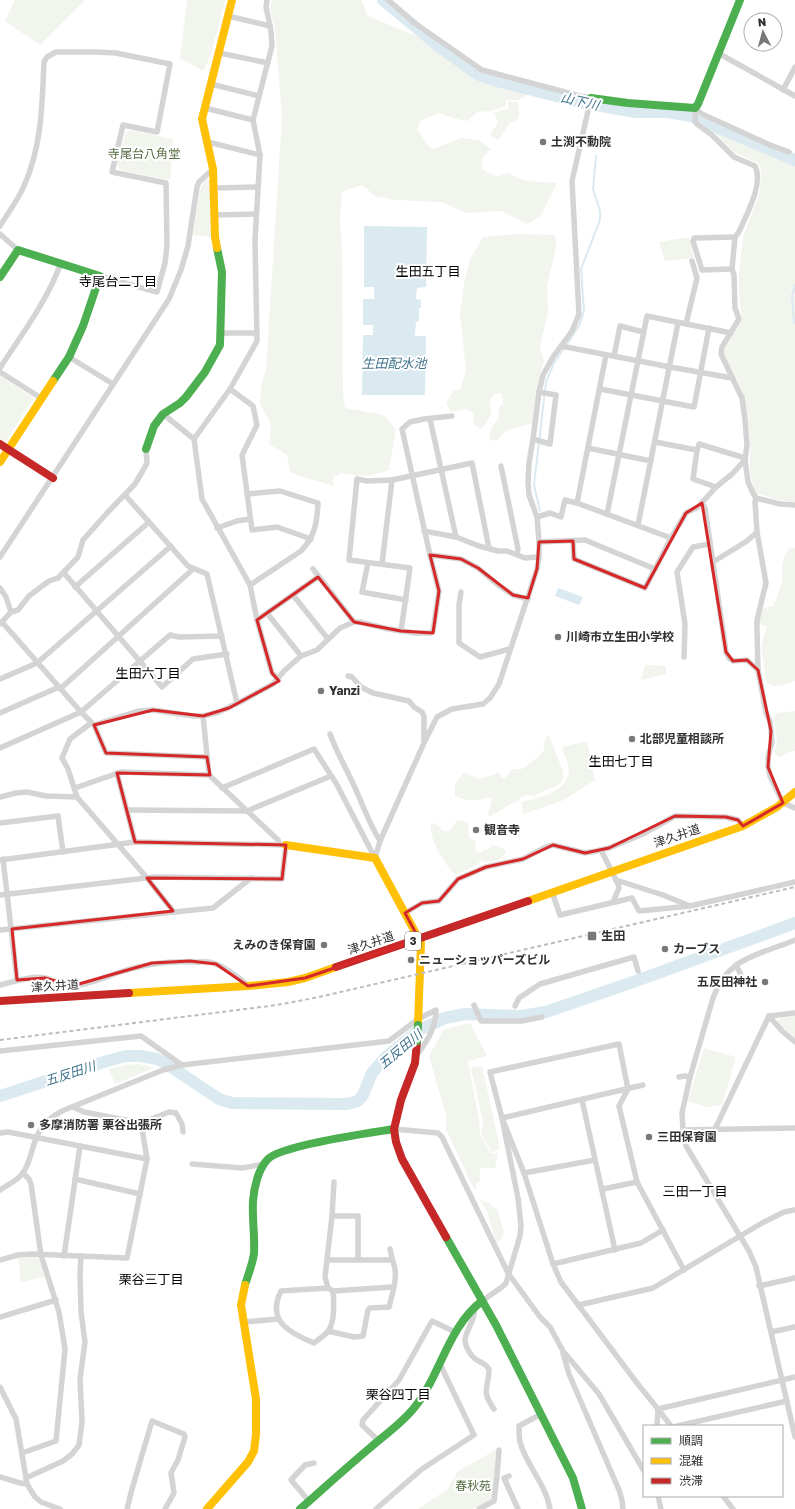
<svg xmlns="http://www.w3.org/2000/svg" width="795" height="1509" viewBox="0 0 795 1509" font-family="'Golos Text','Noto Sans JP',sans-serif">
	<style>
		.green { fill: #f1f5ed }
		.water { fill: #dbe9f1 }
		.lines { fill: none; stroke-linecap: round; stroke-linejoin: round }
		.stream { stroke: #dbe9f1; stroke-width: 2 }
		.river { stroke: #dbe9f1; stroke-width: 12 }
		.street { stroke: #d4d4d4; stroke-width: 5.5 }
		.fast { stroke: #4caf50; stroke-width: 8 }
		.slow { stroke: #ffc107; stroke-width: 8 }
		.jam { stroke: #c62828; stroke-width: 8 }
		.rail { stroke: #bcbcbc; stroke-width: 2; stroke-dasharray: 4 3; stroke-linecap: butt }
		.fast-bridge { stroke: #4caf50; stroke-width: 8 }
		.marked { fill: none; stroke: #d62828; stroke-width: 3; stroke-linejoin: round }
		.poi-dot { fill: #787878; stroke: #fff; stroke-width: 1.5 }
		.labels { text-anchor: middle; stroke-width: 4; stroke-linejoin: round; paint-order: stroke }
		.shield { fill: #fff; stroke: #6e6e6e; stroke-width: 1 }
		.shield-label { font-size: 11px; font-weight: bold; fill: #303030 }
		.poi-label { font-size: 12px; font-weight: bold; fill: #303030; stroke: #fff; text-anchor: start }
		.park-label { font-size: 12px; fill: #546a3f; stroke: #fff }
		.street-label { font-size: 12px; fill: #303030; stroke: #fff }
		.water-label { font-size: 13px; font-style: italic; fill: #41738e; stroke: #fff }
		.neighbourhood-label { font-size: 13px; fill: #000; stroke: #fff }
	</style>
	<rect width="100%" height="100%" fill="#fff"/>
	<g class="green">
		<polygon points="15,0 85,0 40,45 5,21"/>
		<polygon points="187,0 225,0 210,57 203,71 180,58"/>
		<path d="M272,0h89l7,16 51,21 29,22 29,17 25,10 29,7 -12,7h-13v6l-15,5 -14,1 -10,9 -15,-3 -13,-5 -18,8 -4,8 10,15 6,5 28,-11 18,2 12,9 -8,8 -1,12 14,8 12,-4 17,8 32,2 -16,32 -13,9 -26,-13 -35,2 -26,-11 -44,-2 -22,-4 -13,-11 -20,7 -2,29 2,30 1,143 2,14 39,7 12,15 -7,40c-19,7 -28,7 -48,3l-8,5 1,8 -35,-10 -9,-4 -3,-17 -18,-11 2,-20 -11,-20 1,-18 5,-17 16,-252 -7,-88 -5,-20z"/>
		<polygon points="508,101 518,102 519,116 518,119 510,123 498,140 490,135 498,123 494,113 509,108"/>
		<path d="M701,122l72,34 22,8v338l-16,-2 -23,-7c-9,-21 -5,-27 -6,-48 0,-18 -3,-36 -7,-52 -4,-14 -16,-25 -20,-39l1,-4 18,-30 -3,-25v-23l4,-35 17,-45 1,-23 -3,-6 -23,-10 -20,-20 -14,-9z"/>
		<polygon points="130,130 173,139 170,180 120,170 117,165 126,133"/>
		<polygon points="206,179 210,180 211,237 193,235 200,189"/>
		<path d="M519,234l36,1 1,12 -9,39 1,26 -8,35 4,14 -6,21 -5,41 -26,7 -10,11 -7,-1c-2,-13 4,-13 8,-22 1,-3 1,-8 1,-11l4,-3 -1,-9 -3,-2 -4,1 -4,4 -1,4 1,7 -1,8 -8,12 -8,-4 -1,-12 -7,-4 -15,3 -5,-9 7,-12 7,-2 6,-18 -6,-57 4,-30 6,-25 13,-22z"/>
		<polygon points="689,237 694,258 665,261 659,242"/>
		<polygon points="0,376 33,397 33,399 5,442 0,438"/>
		<path d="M789,548h6v133c-9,3 -21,9 -29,1l-4,-30v-9l5,-16 -7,-3 -1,-4 4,-12 10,-2c3,-5 7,-18 9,-24 0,-4 0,-9 0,-13 0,-8 3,-14 7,-21z"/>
		<polygon points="645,665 666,666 666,674 641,680"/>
		<polygon points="795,711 795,751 789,752 781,757 776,755 775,751 777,742 774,717 777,713"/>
		<path d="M549,735l14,37c1,14 -8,14 -18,18 -4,2 -8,4 -11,7 -7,-4 -12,-3 -16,4 -10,2 -19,13 -29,15l-1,-4 2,-4 2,-9 -4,-2c-9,4 -24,4 -33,-1v-12l8,-11h3l12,6c7,-3 14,-2 20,-7l4,6h3l7,-9h10l17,-13 5,-6c0,-6 -1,-11 5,-15z"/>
		<path d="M587,741l8,39 -31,20 -41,14 -1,-12c16,-5 45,-9 47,-31 0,-7 -5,-17 -7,-24z"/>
		<path d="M457,820l7,1 4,2 1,15 6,3 1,10 4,2 4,-4 4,1 5,-5 13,5c-1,10 -16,14 -25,11l-6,5 -20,9c-11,-13 -26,-34 -24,-52l5,1 7,7h7z"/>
		<polygon points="795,1016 795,1039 784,1030 777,1022 780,1018"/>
		<polygon points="470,1023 487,1056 468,1061 479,1120 480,1135 491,1154 498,1153 495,1168 480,1168 480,1181 476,1184 476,1190 472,1185 446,1129 446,1115 429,1056 444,1029"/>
		<polygon points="704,1048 736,1057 722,1105 706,1107 688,1101"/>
		<polygon points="139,1064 154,1068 115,1084 109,1069 125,1065"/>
		<polygon points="482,1066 500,1148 492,1153 481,1135 483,1121 471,1068"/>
		<polygon points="479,1199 489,1203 498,1211 504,1232 500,1241 496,1242 487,1211"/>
		<polygon points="36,1257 39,1259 45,1277 21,1282 18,1258"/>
		<polygon points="496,1450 494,1488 491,1500 473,1509 418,1509 448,1489 458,1471"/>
	</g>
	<g class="water">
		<polygon points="364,226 427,227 426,287 417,288 416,299 421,300 421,308 419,308 419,321 416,322 415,336 426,336 425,395 362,395 363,335 373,335 373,325 363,325 363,299 374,299 374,287 364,287"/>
		<polygon points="558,588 583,597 579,605 555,596"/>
	</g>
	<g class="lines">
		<g class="stream">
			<polyline points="795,285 792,296 794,322 795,323"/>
			<polyline points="540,511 534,485 546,382 554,363 579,326 584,311 581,269 600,220 600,211 593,189 596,156"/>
		</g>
		<g class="river">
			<polyline points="383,0 437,45 477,74 497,81 584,103 636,112 668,112 691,116 795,160"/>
			<polyline points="0,1096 107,1061 126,1056 141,1056 157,1059 165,1063 219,1099 232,1103 347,1104 358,1101 363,1095 372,1073 386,1057 419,1030 445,1018 465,1014 520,1016 546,1012 633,982 795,923"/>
		</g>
		<g class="street">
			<polyline points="228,16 270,26"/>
			<polyline points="219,53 268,63"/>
			<polyline points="718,53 795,96"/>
			<polyline points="211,84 259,96"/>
			<polyline points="783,90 795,67"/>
			<polyline points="205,108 253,120"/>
			<path d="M695,108v13l2,3 15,11 22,22 21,9c9,18 -9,49 -16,66l-4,5 -3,32 2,6 1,33 4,11 -17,28 -1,7 21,44 3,21 2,26 -2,15 3,22 5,11 3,5 24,6 15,1"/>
			<polyline points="695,108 702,114 770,145 789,152"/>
			<polyline points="208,142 260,155"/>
			<polyline points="214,188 257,187"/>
			<polyline points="215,215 256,214"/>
			<path d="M0,226c8,-13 18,-26 24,-40 18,-40 18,-82 20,-124l3,-5 9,-5h41l19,1 54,11 -13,68 -34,-7 -11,47 54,11 1,62 -2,18 -8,29 -57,-16"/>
			<polyline points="0,234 18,250"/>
			<polyline points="732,269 702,270 693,241 694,238 735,237"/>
			<polyline points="686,324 697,278 692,261"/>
			<polyline points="221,333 257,333"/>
			<polyline points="561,346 670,367 732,378"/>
			<polyline points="614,356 620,326 643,332"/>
			<polyline points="69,357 113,384"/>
			<path d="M0,368c22,-34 47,-67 61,-105"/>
			<polyline points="0,372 41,398"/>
			<polyline points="230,389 253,406 257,425 242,455 252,530 277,527 311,539"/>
			<polyline points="600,389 694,407 709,328"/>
			<polyline points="163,414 194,439 202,499 250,585 257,620 272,673 278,679"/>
			<polyline points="430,419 456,537"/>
			<polyline points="194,439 230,389 257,341 255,240 260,155 253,120 272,46 271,31 266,7 267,0"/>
			<polyline points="533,439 550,444 556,395 539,392"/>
			<polyline points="655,442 697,450 693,479 716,487"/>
			<polyline points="588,448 651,461"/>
			<polyline points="697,450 699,444 745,458"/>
			<polyline points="501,466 518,549 517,554"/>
			<polyline points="392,480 367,481 357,479 349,560 410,568 401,631"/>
			<path d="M247,494l33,-3 38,12c-1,20 -3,33 -17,48l-51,34"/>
			<polyline points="125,495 188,566 207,574 237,703"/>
			<polyline points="756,498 755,502 757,532 766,583 757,620 757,630 758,670 766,713 770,721 772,742 768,757 768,767 770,776 783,803 795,808"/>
			<polyline points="577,503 606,355"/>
			<polyline points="702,503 705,508 726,652 729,658 733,661 747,660 758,670"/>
			<polyline points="607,514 647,316 731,333"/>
			<polyline points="537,517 550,513 561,517 565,500 577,503 671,538"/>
			<polyline points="638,525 678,323"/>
			<polyline points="217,528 237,521 250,519"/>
			<polyline points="424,531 456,537 479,546 498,551 507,551 525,558 539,557"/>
			<polyline points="573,541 574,559 645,588 671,538 686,513 698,507 716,487 732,474 745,460"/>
			<polyline points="539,542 585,540 655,569"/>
			<polyline points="430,555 461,559 478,568 498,585 513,595 528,599"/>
			<polyline points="0,557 169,299 181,270 188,246 197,187 199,182 213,169"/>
			<polyline points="713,562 747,541 757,532"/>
			<polyline points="368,563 362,592 406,600"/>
			<polyline points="382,564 392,480 472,463 489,548"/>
			<polyline points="313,569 354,622"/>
			<polyline points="64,573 162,687 193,659 227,654"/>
			<polyline points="75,587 149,522"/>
			<polyline points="0,588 6,597 11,612"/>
			<polyline points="461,592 459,605 459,643 480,657 510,649"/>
			<polyline points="293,595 328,639"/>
			<polyline points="267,613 301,656"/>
			<polyline points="257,620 318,577"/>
			<polyline points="2,622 81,712 94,725 106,753 207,757"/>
			<polyline points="0,624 11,612 18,610 29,596 49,581 58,578 78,557 83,540 107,513 135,484 142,472 147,463 146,449"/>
			<polyline points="684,657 685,624 677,572 693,547 710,544"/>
			<polyline points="348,676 352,677 361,687 373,693 409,701 414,707 422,712 424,716 424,740"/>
			<polyline points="0,679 37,663 171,546"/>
			<polyline points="60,689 193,569"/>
			<polyline points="0,713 59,687"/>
			<polyline points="203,716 209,775"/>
			<polyline points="91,723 70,739 62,758 68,769 77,797 147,878 173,911"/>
			<polyline points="94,725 138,711 153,710 194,716 203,716 219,712 244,700 273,684 284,671 301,656 317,650 340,628 354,622 360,622 388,629 416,633 430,633 433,631 439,591 430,555 402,429 410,422 424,419 452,416"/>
			<path d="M330,734c7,20 18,37 26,56 8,18 14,35 24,51"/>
			<polyline points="0,748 81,712 170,635 179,637 222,636"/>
			<polyline points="117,773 135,842"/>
			<polyline points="75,788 121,772 209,775 278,840 280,845"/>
			<polyline points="222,788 314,749 336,783 375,858"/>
			<polyline points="0,797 16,793 27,792 46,796 77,797"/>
			<polyline points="127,810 247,811 331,776"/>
			<polyline points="0,823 58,816 63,852"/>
			<polyline points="601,850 618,884 619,888 613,902"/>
			<polyline points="375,858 380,841 424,743 437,717 452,709 483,704 490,698 499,684 537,569 539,557 539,542 537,517 529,495 528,482 529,463 533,439 539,392 543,375 553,357 572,331 579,314 572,181 591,98 580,96 482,70 413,22 388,0"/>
			<polyline points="3,859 17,980"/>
			<polyline points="0,860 135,842 286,845 282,879 155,877 0,895"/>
			<polyline points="616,880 663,895 690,906"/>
			<polyline points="552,892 560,915 632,898 639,911 690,906 795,882"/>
			<polyline points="405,913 422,903 439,901 458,879 486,867 523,859 546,847 553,845 585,853 596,851 609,848 643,834 675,816 726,817 738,820 743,826"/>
			<polyline points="0,930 213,908 251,878"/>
			<path d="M795,940c-36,15 -68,17 -82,58l-23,79 -8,36 1,17 3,16 63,105 7,16 39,170"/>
			<polyline points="736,965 741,975"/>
			<path d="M0,985c12,-3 32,-10 45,-7 10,2 16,9 28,8 15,-1 30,-8 44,-13 28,-9 48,-12 77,-11 6,0 13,-1 19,1 10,3 27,15 35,23"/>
			<polyline points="474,1005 481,1021 522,1021 542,1017"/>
			<polyline points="515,1006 519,998 540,984 634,957 638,971"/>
			<polyline points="769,1016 782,1031 795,1042"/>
			<polyline points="769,1016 795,1013"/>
			<polyline points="0,1051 141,1036 182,1065"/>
			<polyline points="679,1077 685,1076 690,1077"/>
			<polyline points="582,1100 615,1250"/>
			<polyline points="73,1107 84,1112 141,1123 169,1112 176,1113 182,1124 183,1132"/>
			<polyline points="394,1129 438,1133 442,1137 508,1273 540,1317 550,1327 563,1351 599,1394 644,1471"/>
			<polyline points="715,1129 769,1016"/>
			<polyline points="683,1130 795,1128"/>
			<polyline points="0,1133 8,1132 147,1159"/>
			<polyline points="192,1164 242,1168 264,1164"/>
			<polyline points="524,1173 595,1160"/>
			<polyline points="75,1179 140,1194"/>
			<polyline points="603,1189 637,1182"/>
			<path d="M0,1190c7,-5 17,-9 22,-16 5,-6 7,-13 9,-20 6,-22 11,-32 31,-43l101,-41 19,-5 207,-24 29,-22 18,-9c0,18 -9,31 -19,45"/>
			<polyline points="332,1216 358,1216 358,1260"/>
			<polyline points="64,1256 80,1146"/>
			<polyline points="0,1260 18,1255 31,1254 127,1258 147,1159 141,1123"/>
			<polyline points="327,1260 391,1260"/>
			<polyline points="553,1264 641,1243 663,1230"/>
			<polyline points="759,1286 795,1278"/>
			<polyline points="328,1288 325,1277 332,1216 334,1182"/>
			<path d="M333,1291c1,11 2,29 -4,39 -3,5 -10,9 -15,13 -24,-10 -48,-22 -33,-52l47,-3 5,3 60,-4"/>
			<polyline points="482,1301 502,1287 506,1283 520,1236 521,1226 518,1198 502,1118 643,1085"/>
			<path d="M475,1305c0,5 -1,11 -3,16 -6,15 -12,19 0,35 5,6 13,6 17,13 0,20 -9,20 5,40"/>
			<polyline points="579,1305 653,1288 762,1223 784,1212 795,1210"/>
			<polyline points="0,1317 56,1300"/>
			<polyline points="244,1322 278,1319"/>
			<path d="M328,1331l26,6 9,-1 5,-26 2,-2 19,-1c3,-12 9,-30 5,-42 -2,-6 -3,-10 -4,-16"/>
			<polyline points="771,1332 795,1327"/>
			<polyline points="563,1353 569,1374 619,1490 622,1500 623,1509"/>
			<polyline points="0,1387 16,1419 27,1484 35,1497 41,1502 60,1509"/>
			<path d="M541,1414l-22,12c0,5 0,11 1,16 6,23 26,42 30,67"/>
			<polyline points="657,1426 658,1409 637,1383 561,1282 553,1264 524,1173 502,1118 490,1072 619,1044 628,1089 619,1106 637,1182 684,1270"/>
			<polyline points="671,1426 658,1409 795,1377"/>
			<polyline points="677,1426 787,1401"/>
			<polyline points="379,1441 362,1425 363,1420 399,1380 432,1321 455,1332"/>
			<polyline points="22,1453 56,1441 65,1349 59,1312 41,1255 31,1184 29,1179 23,1173"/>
			<polyline points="509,1476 504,1478 518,1509"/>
			<polyline points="0,1477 20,1483 27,1484"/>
			<polyline points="26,1478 63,1461 72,1454 79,1445 82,1422 80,1379 85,1342 81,1312 80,1274 81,1256"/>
			<polyline points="658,1496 661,1509"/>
			<polyline points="723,1496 733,1509"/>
			<polyline points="309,1501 291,1480 305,1465 314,1463"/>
			<polyline points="127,1509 132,1489 152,1421 184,1434 185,1437 178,1460 171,1473 174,1493 165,1509"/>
			<polyline points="376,1509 422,1469 474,1435 440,1364"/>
			<polyline points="479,1509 494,1501 497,1476 499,1450"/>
		</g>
		<g class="fast">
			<polyline points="591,98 628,103 695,108 698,104 740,0"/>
			<polyline points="0,277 18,250 100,276 83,326 69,357 53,381"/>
			<polyline points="146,449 154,426 163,414 180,403 186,397 205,372 220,345 222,272 217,248"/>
			<polyline points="446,1237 496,1325 573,1478 582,1509"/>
			<path d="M245,1285c3,-10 8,-22 9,-32 1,-17 -2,-35 -1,-52 1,-13 5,-32 15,-42 14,-14 102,-26 126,-30"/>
			<path d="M300,1509c24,-21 47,-42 71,-62 15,-13 31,-24 43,-39 27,-33 33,-80 68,-107"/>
		</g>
		<g class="slow">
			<polyline points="217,248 215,237 213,169 202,119 232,0"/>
			<polyline points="0,462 53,381"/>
			<polyline points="286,845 375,858 421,943 418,1025"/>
			<polyline points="528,901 743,826 777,807 795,792"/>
			<polyline points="129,993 248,986 288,982 305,978 336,967"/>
			<polyline points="207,1509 248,1462 254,1451 256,1434 256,1399 241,1305 245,1285"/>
		</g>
		<g class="jam">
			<polyline points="0,444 53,478"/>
			<polyline points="336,967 528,901"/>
			<polyline points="0,1001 129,993"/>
			<polyline points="417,1041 415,1063 401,1100 394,1129 396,1142 402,1159 446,1237"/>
		</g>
		<polyline class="rail" points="0,1040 277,1005 319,997 795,887"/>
		<polyline class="fast-bridge" points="417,1041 418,1025"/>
	</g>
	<path class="marked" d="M702,503l24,149 7,9 14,-1 11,10 13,61 -3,36 15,36 -40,23 -5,-6 -12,-3 -51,-1 -66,32 -24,5 -32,-8 -30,14 -37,8 -28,12 -19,22 -17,2 -17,10 14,26 -114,39 -57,8 -32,-22 -26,-3 -38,2 -80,23 -27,-8 -28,2 -5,-51 161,-18 -26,-33 135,1 4,-34 -151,-3 -18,-69 93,2 -3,-18 -101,-4 -12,-28 59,-15 50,6 26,-8 50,-27 -7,-8 -15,-53 61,-43 36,45 47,9 32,2 6,-42 -9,-36 31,4 17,9 35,27 15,3 9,-29 2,-27 34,-1 1,18 71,29 41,-75z"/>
	<g class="poi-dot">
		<circle cx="543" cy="142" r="4"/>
		<circle cx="558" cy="637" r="4"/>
		<circle cx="321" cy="691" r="4"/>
		<circle cx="632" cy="739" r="4"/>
		<circle cx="476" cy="830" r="4"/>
		<rect x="587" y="931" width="10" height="10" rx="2"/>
		<circle cx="324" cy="945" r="4"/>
		<circle cx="665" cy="949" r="4"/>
		<circle cx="411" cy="960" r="4"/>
		<circle cx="765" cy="982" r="4"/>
		<circle cx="31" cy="1125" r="4"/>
		<circle cx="649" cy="1137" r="4"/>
	</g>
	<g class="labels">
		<rect class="shield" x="405" y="932" width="16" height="18" rx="3"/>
		<g class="shield-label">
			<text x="413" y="945">3</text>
		</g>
		<g class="poi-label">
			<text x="551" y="146">土渕不動院</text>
			<text x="566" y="641">川崎市立生田小学校</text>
			<text x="329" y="695">Yanzi</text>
			<text x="640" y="743">北部児童相談所</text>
			<text x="484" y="834">観音寺</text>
			<text x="601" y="940">生田</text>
			<text x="316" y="949" text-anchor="end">えみのき保育園</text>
			<text x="673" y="953">カーブス</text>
			<text x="419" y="964">ニューショッパーズビル</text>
			<text x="757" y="986" text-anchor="end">五反田神社</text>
			<text x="39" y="1129">多摩消防署 栗谷出張所</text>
			<text x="657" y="1141">三田保育園</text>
		</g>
		<g class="park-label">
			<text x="144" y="158">寺尾台八角堂</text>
			<text x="473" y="1490">春秋苑</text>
		</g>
		<g class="street-label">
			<text transform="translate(677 836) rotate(-19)" y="4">津久井道</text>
			<text transform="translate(371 943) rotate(-19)" y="4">津久井道</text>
			<text transform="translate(55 986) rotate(-4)" y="4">津久井道</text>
		</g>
		<g class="water-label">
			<text transform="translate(580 101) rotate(13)" y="5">山下川</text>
			<text x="394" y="368">生田配水池</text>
			<text transform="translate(400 1049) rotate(-40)" y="5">五反田川</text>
			<text transform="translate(70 1073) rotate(-18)" y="5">五反田川</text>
		</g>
		<g class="neighbourhood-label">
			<text x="428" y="276">生田五丁目</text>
			<text x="118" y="286">寺尾台二丁目</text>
			<text x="148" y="678">生田六丁目</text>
			<text x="621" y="766">生田七丁目</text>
			<text x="695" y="1196">三田一丁目</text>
			<text x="151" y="1284">栗谷三丁目</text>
			<text x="398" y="1399">栗谷四丁目</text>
		</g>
	</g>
	<rect x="643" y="1425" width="140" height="72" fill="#ffffff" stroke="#acacac"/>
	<rect x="651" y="1438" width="20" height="6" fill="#4caf50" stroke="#acacac"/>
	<text x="679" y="1445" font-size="12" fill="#303030">順調</text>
	<rect x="651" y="1458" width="20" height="6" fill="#ffc107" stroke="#acacac"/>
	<text x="679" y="1465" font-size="12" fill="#303030">混雑</text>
	<rect x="651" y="1478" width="20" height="6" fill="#c62828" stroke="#acacac"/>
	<text x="679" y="1485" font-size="12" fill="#303030">渋滞</text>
	<g transform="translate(763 32) rotate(354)"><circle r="19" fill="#ffffff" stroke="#acacac"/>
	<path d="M0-3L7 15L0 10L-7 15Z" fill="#787878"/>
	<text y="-6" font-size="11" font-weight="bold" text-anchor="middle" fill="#303030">N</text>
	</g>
</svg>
